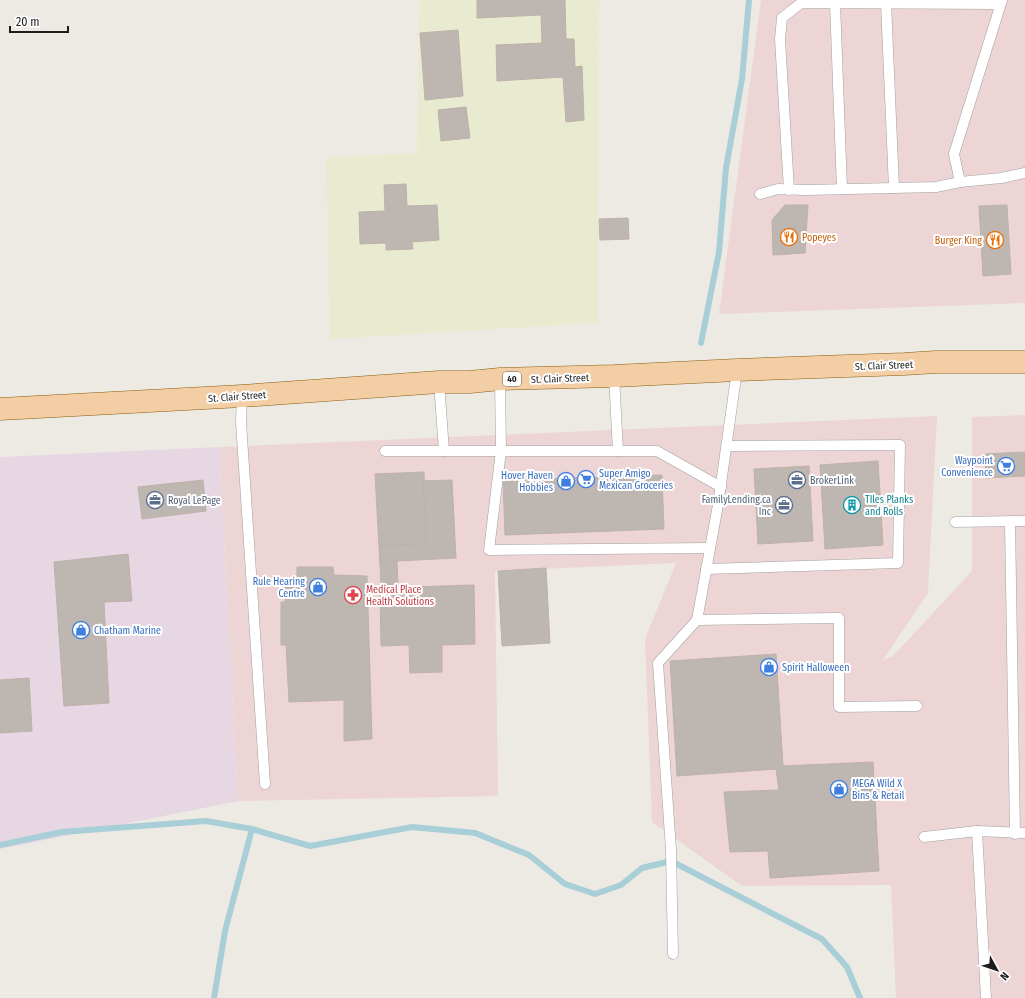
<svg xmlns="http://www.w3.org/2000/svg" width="1025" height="998" viewBox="0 0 1025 998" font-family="'Fira Sans Condensed',sans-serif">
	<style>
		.commercial { fill: #edd5d5 }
		.industrial { fill: #e6d7e3 }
		.farmland { fill: #e9ebd1 }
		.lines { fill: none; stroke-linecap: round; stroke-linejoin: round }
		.stream { stroke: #a8ced7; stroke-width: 6 }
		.building { fill: #bdb6b1; stroke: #beb1a8 }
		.service-casing { stroke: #a1a1a1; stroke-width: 11 }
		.primary-casing { stroke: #895d0e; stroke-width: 23 }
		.service { stroke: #fff; stroke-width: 10 }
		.primary { stroke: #f3cea4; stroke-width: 22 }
		.labels { text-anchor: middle; stroke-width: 4; stroke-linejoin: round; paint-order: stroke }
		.shield { fill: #fff; stroke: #616161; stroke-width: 1 }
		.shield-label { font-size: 9px; font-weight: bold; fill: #1d1d1d }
		.food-label { font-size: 10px; fill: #c56008; stroke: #fff; text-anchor: start }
		.street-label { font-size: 10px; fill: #1d1d1d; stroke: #fff }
		.shop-label { font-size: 10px; fill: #366cbe; stroke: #fff; text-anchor: start }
		.service-label { font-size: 10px; fill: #4e5e75; stroke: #fff; text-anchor: start }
		.culture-label { font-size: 10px; fill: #0d838f; stroke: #fff; text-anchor: start }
		.health-label { font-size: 10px; fill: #be3a42; stroke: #fff; text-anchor: start }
	</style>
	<rect width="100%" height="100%" fill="#edeae4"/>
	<g class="commercial">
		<polygon points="761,0 1025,0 1025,303 719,314"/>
		<polygon points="1025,415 1025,998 896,998 891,885 742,886 652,822 645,639 676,563 495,571 498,796 238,801 219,447 937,416 928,593 883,660 893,656 972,571 972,417"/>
	</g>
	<polygon class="industrial" points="219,447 238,801 0,849 0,457"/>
	<polygon class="farmland" points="419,0 599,0 598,323 330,339 326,157 417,153"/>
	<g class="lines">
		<g class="stream">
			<polyline points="701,343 719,252 726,168 742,79 749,0"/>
			<polyline points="0,845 62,832 206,821 252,829 310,846 412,827 475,833 529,855 565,884 595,894 621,885 642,868 671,861 822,939 847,967 860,998"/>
			<polyline points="214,998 225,931 252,829"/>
		</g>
	</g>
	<g class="building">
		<polygon points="477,0 565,0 566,39 574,39 575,67 582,66 584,120 566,122 563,77 497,81 496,45 542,43 541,15 477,18"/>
		<polygon points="458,30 463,96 425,100 420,33"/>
		<polygon points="466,107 470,138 441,141 438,110"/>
		<polygon points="406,184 407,206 437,205 439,240 412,242 413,249 386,250 386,243 360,244 359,212 385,211 384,185"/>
		<polygon points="785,205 808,205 805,253 773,255 772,220"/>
		<polygon points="1007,205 1011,274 983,276 979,206"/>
		<polygon points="628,218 629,239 600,240 599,219"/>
		<polygon points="1025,452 1025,476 986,478 985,454"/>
		<polygon points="878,461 883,545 825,549 820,465"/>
		<polygon points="809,466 813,541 758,544 754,469"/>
		<polygon points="424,472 427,544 379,546 375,474"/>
		<polygon points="662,475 664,529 505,535 503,480"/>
		<polygon points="203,480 206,511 142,519 138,487"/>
		<polygon points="452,480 456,558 397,561 398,584 381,585 379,546 427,544 423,481"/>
		<polygon points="128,554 132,601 104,602 109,703 64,706 54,562"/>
		<polygon points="297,567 333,567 334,575 367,576 372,739 344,741 344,700 289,702 286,645 281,645 281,602 285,602 285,586 297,587"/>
		<polygon points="546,568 550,643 502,646 498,571"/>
		<polygon points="474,585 475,644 442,645 442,672 410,673 409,645 381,646 380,588"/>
		<polygon points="776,654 783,766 873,762 879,871 770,878 768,851 730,852 724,792 779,790 776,769 677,776 670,661"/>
		<polygon points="29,678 32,731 0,733 0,680"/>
	</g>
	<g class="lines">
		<g class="service-casing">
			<g id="service">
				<polyline points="835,3 842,189"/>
				<polyline points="886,3 894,188"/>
				<polyline points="960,182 954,154 1002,0"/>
				<polyline points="789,190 780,39 782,18 801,3 1000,4"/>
				<polyline points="760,194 778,189 806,190 936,187 960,182 1001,178 1025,173"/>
				<polyline points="614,376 618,451"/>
				<polyline points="500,379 501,451 489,550 710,548"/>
				<polyline points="439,382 444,451"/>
				<polyline points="242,396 241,422 265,784"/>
				<polyline points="385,451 657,451 721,487"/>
				<polyline points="1010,521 1015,834"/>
				<polyline points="955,522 1025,521"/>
				<polyline points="706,569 898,563 900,445 727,446"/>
				<polyline points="697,620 839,618 839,707 917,706"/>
				<polyline points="977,831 986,998"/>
				<polyline points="924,837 977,831 1025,833"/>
				<polyline points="673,954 671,850 658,663 697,620 718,505 737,370"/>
			</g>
		</g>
		<g class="primary-casing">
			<polyline id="primary" points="0,409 242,396 439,382 470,382 500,379 614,376 737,370 904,364 936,362 1025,362"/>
		</g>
		<use href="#service" class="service"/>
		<use href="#primary" class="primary"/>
	</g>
	<defs>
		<g id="restaurant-ring" transform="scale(0.9)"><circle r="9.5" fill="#fff" stroke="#e8710a" stroke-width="1.5"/><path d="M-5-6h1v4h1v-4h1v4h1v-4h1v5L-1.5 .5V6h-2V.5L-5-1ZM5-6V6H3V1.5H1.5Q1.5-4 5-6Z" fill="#e8710a"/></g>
		<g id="supermarket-ring" transform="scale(0.9)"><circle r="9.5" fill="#fff" stroke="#3f7fe0" stroke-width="1.5"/><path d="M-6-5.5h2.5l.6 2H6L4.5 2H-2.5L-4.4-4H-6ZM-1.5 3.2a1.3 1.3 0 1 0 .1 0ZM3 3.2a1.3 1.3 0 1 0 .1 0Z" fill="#3f7fe0"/></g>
		<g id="office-ring" transform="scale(0.9)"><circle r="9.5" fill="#fff" stroke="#5c6f8a" stroke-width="1.5"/><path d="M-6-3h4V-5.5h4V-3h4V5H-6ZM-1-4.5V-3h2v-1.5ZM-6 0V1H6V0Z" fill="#5c6f8a"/></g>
		<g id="shop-ring" transform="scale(0.9)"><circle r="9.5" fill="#fff" stroke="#3f7fe0" stroke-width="1.5"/><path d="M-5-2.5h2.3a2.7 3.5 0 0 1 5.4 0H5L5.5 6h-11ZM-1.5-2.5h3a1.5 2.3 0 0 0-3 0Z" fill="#3f7fe0"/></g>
		<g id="building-ring" transform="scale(0.9)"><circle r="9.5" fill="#fff" stroke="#0f9aa8" stroke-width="1.5"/><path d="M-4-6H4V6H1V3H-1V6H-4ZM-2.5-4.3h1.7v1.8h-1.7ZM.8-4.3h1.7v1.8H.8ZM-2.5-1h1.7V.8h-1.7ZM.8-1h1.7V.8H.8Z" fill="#0f9aa8"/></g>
		<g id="pharmacy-ring" transform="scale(0.9)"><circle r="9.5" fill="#fff" stroke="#e0444e" stroke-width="1.5"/><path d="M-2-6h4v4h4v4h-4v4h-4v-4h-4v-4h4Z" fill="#e0444e"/></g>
	</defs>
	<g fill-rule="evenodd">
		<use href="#restaurant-ring" x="789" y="237"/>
		<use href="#restaurant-ring" x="995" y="240"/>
		<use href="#supermarket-ring" x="1006" y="466"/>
		<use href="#supermarket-ring" x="586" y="479"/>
		<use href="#office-ring" x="797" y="480"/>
		<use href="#shop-ring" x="566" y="481"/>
		<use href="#office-ring" x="155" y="500"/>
		<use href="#office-ring" x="784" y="505"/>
		<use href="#building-ring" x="852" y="505"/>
		<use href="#shop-ring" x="318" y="587"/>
		<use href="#pharmacy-ring" x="353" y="595"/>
		<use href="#shop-ring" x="81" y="630"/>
		<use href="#shop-ring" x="769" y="667"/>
		<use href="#shop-ring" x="839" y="789"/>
	</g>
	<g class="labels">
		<rect class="shield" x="503" y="372" width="18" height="14" rx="3"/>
		<g class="shield-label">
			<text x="512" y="382">40</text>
		</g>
		<g class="food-label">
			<text x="802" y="241">Popeyes</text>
			<text x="982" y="244" text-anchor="end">Burger King</text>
		</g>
		<g class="street-label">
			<text transform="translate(884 365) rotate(-2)" y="4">St. Clair Street</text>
			<text transform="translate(560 378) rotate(-2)" y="4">St. Clair Street</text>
			<text transform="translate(237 396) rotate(-4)" y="4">St. Clair Street</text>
		</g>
		<g class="shop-label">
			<text x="993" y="464" text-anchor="end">Waypoint<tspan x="993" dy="12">Convenience</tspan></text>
			<text x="599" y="477">Super Amigo<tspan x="599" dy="12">Mexican Groceries</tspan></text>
			<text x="553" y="479" text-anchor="end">Hover Haven<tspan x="553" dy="12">Hobbies</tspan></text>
			<text x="305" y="585" text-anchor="end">Rule Hearing<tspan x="305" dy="12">Centre</tspan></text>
			<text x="94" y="634">Chatham Marine</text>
			<text x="782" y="671">Spirit Halloween</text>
			<text x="852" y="787">MEGA Wild X<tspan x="852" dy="12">Bins &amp; Retail</tspan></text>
		</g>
		<g class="service-label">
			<text x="810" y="484">BrokerLink</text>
			<text x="771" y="503" text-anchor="end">FamilyLending.ca<tspan x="771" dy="12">Inc</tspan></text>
			<text x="168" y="504">Royal LePage</text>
		</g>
		<g class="culture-label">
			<text x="865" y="503">TIles Planks<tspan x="865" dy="12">and Rolls</tspan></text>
		</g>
		<g class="health-label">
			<text x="366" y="593">Medical Place<tspan x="366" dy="12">Health Solutions</tspan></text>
		</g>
	</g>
	<g transform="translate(997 970) rotate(130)" stroke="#ffffff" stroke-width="3" paint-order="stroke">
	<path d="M0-3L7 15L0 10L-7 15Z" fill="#1d1d1d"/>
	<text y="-6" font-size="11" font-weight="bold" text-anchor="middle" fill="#1d1d1d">N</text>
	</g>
	<path d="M10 26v6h58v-6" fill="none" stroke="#1d1d1d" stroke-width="2"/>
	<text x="16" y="26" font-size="12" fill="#1d1d1d" stroke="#ffffff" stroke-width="3" paint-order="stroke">20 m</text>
</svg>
